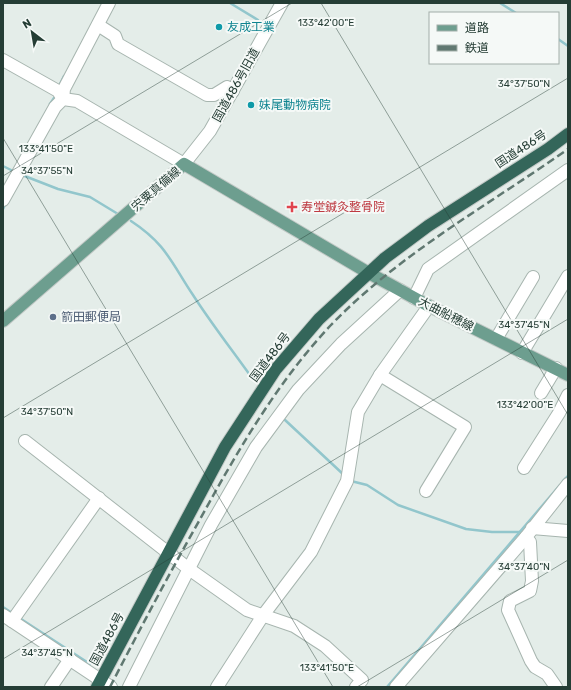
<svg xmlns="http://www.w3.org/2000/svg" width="571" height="690" viewBox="0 0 571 690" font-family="Rubik,'Noto Sans JP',sans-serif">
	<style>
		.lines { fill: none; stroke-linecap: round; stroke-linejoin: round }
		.stream { stroke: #92c6cc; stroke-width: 2.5 }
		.minor-casing { stroke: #a7b5af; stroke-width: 14 }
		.major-casing { stroke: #c2c9c6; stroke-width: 14 }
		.highway-casing { stroke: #c2c9c6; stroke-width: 14 }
		.minor { stroke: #fff; stroke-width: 12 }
		.major { stroke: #6d9e8f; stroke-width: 12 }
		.highway { stroke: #34665a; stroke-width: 12 }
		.rail { stroke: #607871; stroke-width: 2.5; stroke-dasharray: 8 4; stroke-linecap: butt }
		.ticks { fill: none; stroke: #253d35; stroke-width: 1; stroke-opacity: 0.45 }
		.culture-dot { fill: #0f9aa8; stroke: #f5f9f7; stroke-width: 1.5 }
		.health-dot { fill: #e0444e; stroke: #f5f9f7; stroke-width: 1.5 }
		.service-dot { fill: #5c6f8a; stroke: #f5f9f7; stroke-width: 1.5 }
		.labels { text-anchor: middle; stroke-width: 4; stroke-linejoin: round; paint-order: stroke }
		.culture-label { font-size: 12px; fill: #0d838f; stroke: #f5f9f7; text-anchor: start }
		.street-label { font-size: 12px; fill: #253d35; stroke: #f5f9f7 }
		.health-label { font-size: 12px; fill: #be3a42; stroke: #f5f9f7; text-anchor: start }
		.service-label { font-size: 12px; fill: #4e5e75; stroke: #f5f9f7; text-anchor: start }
		.ticks-label { font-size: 10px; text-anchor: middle; fill: #253d35; stroke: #f5f9f7; stroke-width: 4; stroke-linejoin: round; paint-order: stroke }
	</style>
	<rect width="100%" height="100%" fill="#e4ede9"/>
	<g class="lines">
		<g class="stream">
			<polyline points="230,3 258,20"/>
			<polyline points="500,3 516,13"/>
			<polyline points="558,39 568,46"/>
			<polyline points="60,84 64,76"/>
			<polyline points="50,104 54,98"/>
			<polyline points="3,166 15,172"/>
			<polyline points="22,175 58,189 90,197 118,214"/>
			<polyline points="3,209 6,203"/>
			<path d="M131,221c35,23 40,41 62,74 18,28 39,55 59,83"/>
			<polyline points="285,420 344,475"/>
			<polyline points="351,481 367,485 398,505 466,529 492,532 524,532"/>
			<polyline points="563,481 568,476"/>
			<polyline points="3,607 12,613"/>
			<polyline points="18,617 90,664"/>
			<polyline points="387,687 560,485"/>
		</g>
		<g class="minor-casing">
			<g id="minor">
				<polyline points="98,25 115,36 118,44 207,95 214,95 227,87 233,91"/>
				<polyline points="3,60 58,91 63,99"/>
				<polyline points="63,99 64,89 109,3"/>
				<polyline points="3,200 55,107 63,99 77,101 184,164 210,131 282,3"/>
				<polyline points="414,298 428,269 568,170"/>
				<polyline points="496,339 533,277"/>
				<polyline points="522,353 568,276"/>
				<polyline points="380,375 465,427 426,491"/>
				<polyline points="541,393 556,368"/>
				<polyline points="25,441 189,569 247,610 294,626 325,646 362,680 356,687"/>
				<polyline points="524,468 559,413 568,395"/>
				<polyline points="532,528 568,531"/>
				<polyline points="3,615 111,687"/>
				<polyline points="12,621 99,498"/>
				<polyline points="51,687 70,659"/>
				<polyline points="129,687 211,525 256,447 298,390 341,344 400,290"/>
				<polyline points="217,687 264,614 311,552 347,481 358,412 380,375 429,306"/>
				<polyline points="396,687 526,537"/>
				<polyline points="556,687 547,674 535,667 531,661 508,610 510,601 530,591 532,581 530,542 526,537 568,484"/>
			</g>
		</g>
		<g class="major-casing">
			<polyline id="major" points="3,321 184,164 367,272 429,306 568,375"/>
		</g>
		<g class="highway-casing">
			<polyline id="highway" points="97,687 225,447 276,369 319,319 385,258 428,226 548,149 568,134"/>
		</g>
		<use href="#minor" class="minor"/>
		<use href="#major" class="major"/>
		<use href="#highway" class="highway"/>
		<path class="rail" d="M110,687c29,-56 58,-111 89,-166 38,-69 77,-137 131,-195 69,-72 157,-120 238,-177"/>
	</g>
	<path class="ticks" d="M321,3l247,412M3,138l330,549M3,176l289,-173M3,418l565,-340M3,659l565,-340M357,687l211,-127"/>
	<g class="culture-dot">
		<circle cx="219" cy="27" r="4"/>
		<circle cx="251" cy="105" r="4"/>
	</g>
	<path class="health-dot" d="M290 201h4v4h4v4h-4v4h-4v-4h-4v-4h4z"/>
	<circle class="service-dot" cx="53" cy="317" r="4"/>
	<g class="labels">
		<g class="culture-label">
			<text x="227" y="31">友成工業</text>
			<text x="259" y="109">妹尾動物病院</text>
		</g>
		<g class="street-label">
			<text transform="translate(236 85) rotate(-61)" y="4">国道486号旧道</text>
			<text transform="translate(521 149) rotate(-33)" y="4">国道486号</text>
			<text transform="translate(156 189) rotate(-41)" y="4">宍粟真備線</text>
			<text transform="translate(446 314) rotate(27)" y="4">大曲船穂線</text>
			<text transform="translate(270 357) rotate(-53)" y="4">国道486号</text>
			<text transform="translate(107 639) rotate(-62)" y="4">国道486号</text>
		</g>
		<g class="health-label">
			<text x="301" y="211">寿堂鍼灸整骨院</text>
		</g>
		<g class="service-label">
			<text x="61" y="321">箭田郵便局</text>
		</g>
	</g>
	<g class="ticks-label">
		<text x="326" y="26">133°42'00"E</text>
		<text x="524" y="87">34°37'50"N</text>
		<text x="46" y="152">133°41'50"E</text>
		<text x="47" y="174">34°37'55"N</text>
		<text x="524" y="328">34°37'45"N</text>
		<text x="525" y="408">133°42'00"E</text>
		<text x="47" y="415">34°37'50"N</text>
		<text x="524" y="570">34°37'40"N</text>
		<text x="47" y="656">34°37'45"N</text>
		<text x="327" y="671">133°41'50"E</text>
	</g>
	<rect width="571" height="690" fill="none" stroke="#253d35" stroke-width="8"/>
	<rect x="429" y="12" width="130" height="52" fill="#f5f9f7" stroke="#a2aea9"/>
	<rect x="437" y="25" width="20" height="6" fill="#6d9e8f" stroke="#a2aea9"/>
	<text x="465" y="32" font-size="12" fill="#253d35">道路</text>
	<rect x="437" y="45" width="20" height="6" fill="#607871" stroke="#a2aea9"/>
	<text x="465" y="52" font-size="12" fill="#253d35">鉄道</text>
	<g transform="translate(32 32) rotate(329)" stroke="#f5f9f7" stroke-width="3" paint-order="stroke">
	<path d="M0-3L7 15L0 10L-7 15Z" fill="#253d35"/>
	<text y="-6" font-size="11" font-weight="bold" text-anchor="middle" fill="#253d35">N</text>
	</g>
</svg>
